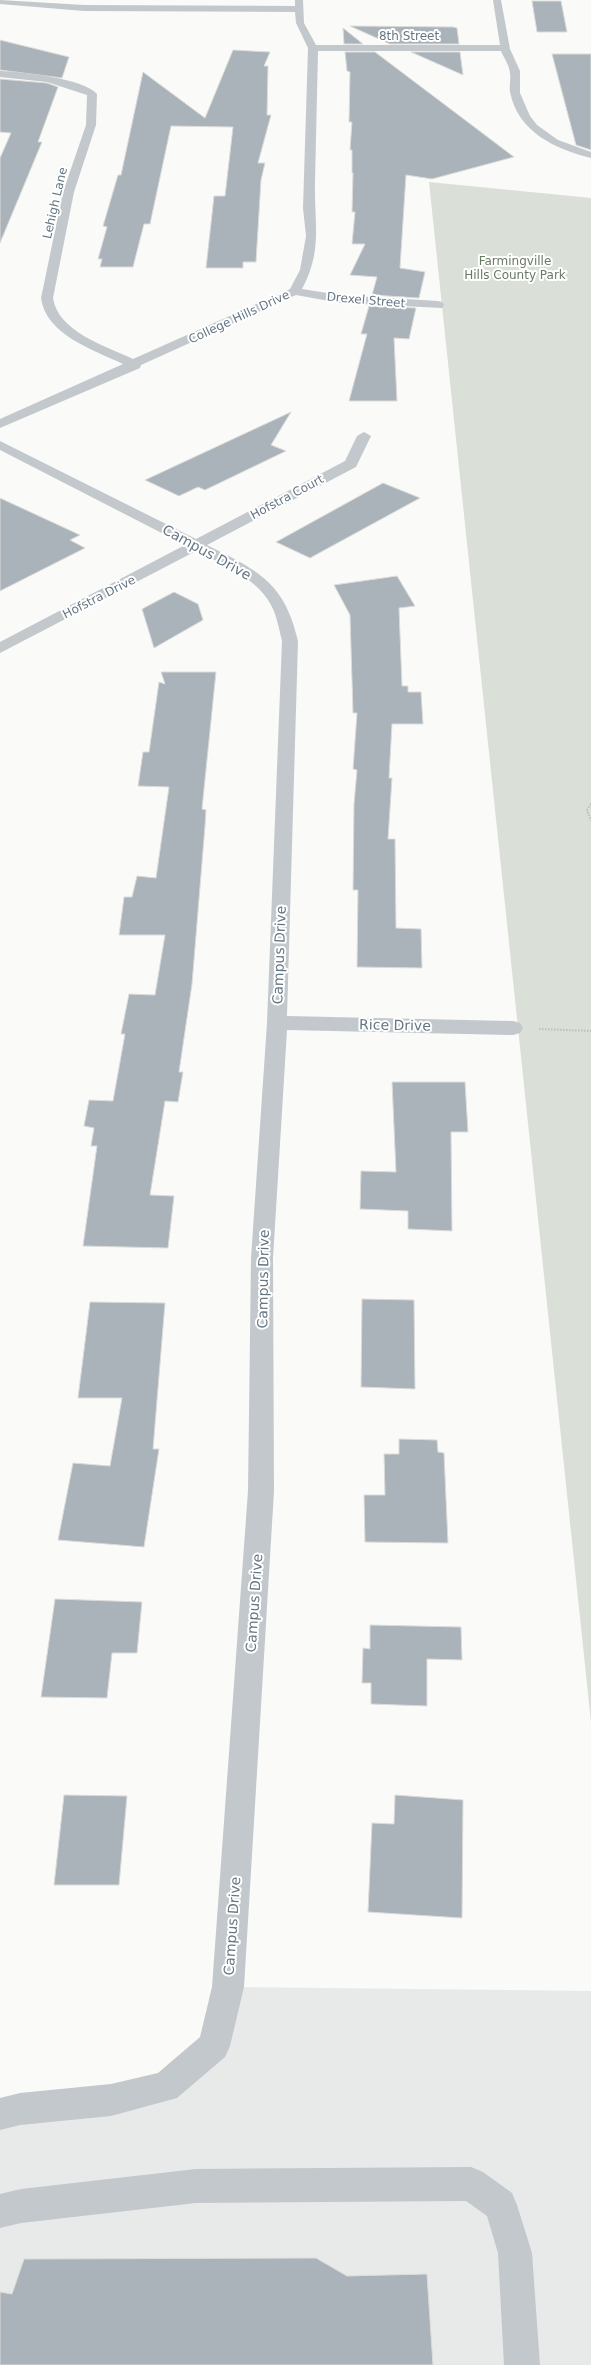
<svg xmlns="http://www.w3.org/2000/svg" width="591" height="2365" viewBox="0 0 591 2365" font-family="'DejaVu Sans',sans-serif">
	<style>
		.built { fill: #e8e9e9 }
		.green { fill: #dadfd7 }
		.building { fill: #aab3b9; stroke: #dcdcda }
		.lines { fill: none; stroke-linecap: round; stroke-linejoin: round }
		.path { stroke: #bbbfc2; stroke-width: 2; stroke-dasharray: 1.5 1.5; stroke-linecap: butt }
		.minor { fill: #c3c8cc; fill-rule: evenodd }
		.labels { text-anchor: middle; stroke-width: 4; stroke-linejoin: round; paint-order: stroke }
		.far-street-label { font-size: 12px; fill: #657683; stroke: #fff }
		.far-park-label { font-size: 12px; fill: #687a64; stroke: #fff }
		.street-label { font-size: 14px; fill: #657683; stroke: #fff }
	</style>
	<rect width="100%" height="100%" fill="#fafaf8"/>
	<polygon class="built" points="228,1987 591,1991 591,2365 0,2365 0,2114 111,2100 214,2046"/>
	<polygon class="green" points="429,182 591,198 591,1722"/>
	<g class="building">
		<polygon points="532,1 561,1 567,32 537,32"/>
		<polygon points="350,26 453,27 457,28 459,44 390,44"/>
		<polygon points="343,28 363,44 344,44"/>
		<polygon points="0,40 69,57 62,78 0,70"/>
		<polygon points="233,50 270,52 264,66 268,66 267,115 271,115 258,163 265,163 261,180 256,262 243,262 243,268 206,268 214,196 225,196 233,127 171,126 150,224 144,224 133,267 100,267 102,259 98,259 107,227 103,226 118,175 121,175 143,72 205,118"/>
		<polygon points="345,52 375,52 514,157 432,179 406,175 400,268 425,272 419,298 372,295 377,277 350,275 365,244 352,244 355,212 352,212 353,173 352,173 352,150 350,150 352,122 349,122 350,72 347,71"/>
		<polygon points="411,52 460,52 463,75"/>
		<polygon points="552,54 591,54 591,150 576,145"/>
		<polygon points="0,79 47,83 58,87 38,142 42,142 0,243 0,158 11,133 0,132"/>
		<polygon points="369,306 416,308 409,339 394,338 397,401 349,401 367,334 361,334"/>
		<polygon points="291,412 271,445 286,451 205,490 198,487 179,496 145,480"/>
		<polygon points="383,483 420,498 310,558 276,542"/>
		<polygon points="0,498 80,535 70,540 85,548 0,591"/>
		<polygon points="397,576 415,606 399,608 402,686 408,686 408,692 421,692 423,724 392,724 389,778 392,778 388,839 395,839 396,928 421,929 422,968 357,967 358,890 353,890 354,804 357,770 353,769 357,713 353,713 350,615 334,585"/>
		<polygon points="174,592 198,604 203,620 154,648 142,609"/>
		<polygon points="161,672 216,672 202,809 206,810 205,826 192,984 179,1072 183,1072 178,1102 165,1101 150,1195 174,1196 168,1248 83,1246 97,1146 91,1146 94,1128 84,1126 89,1100 113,1101 125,1034 121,1034 129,994 155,995 165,935 119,935 124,897 132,897 137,876 156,878 169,787 138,786 143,752 149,752 159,682 165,684"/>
		<polygon points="392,1082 465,1082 468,1132 451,1132 452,1231 408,1229 408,1211 360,1209 361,1171 396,1172"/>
		<polygon points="362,1299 414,1300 415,1389 361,1387"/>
		<polygon points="90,1302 165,1303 153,1449 159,1449 144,1547 58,1540 73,1463 110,1466 122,1398 78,1398"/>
		<polygon points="399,1439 437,1440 438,1452 444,1453 448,1543 365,1542 364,1495 385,1495 384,1454 399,1454"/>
		<polygon points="55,1599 142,1602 137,1653 112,1653 107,1698 41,1697"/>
		<polygon points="370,1625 461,1627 462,1660 427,1659 427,1706 371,1704 371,1683 362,1683 363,1648 370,1649"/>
		<polygon points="64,1795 127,1796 119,1885 54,1885"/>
		<polygon points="395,1795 463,1800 462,1918 368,1912 372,1823 394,1824"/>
		<polygon points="316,2258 347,2276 427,2274 433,2365 0,2365 0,2292 12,2294 24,2259"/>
	</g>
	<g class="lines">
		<g class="path">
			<polyline points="591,804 587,810 591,821"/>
			<polyline points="539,1029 591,1031"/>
		</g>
		<g class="minor">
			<path d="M0,0l84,5 211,1v-6h8l1,23 12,22h184l-7,-45h8l9,49 10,22v22l10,23 7,9 21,15 33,12v6c-36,-9 -73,-26 -81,-66 -1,-6 1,-12 0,-18 0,-8 -6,-16 -9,-23h-183c-1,43 -2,87 -3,131 -1,42 8,67 -13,107l38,6 98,6 4,1 2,3 -2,3 -102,-5 -44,-8 -155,70 -1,3 -140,60v-9l123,-55c-29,-14 -77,-29 -82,-66l22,-106 23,-67 1,-30 -40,-13 -47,-5v-6c21,1 83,7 97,23l-1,31 -22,67 -21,106c5,34 53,48 80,61l157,-70 10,-19 6,-34 -3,-28 5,-160 -12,-25 -1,-11 -211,-1 -84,-7z"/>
			<path d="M364,432l7,4 -15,31 -149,78c51,26 77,36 91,96l-11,375 226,5 7,2 3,5 -3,5 -7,2 -226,-5 -14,228 1,233 -30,496 -14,59 -5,11 -48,41 -66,18 -91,9 -20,5v-32l20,-5 91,-9 47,-11 42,-36 12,-50 36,-496 3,-233 16,-235 15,-382c-3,-12 -5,-25 -11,-36 -14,-27 -49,-41 -75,-54l-196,102v-11l185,-97 -185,-95v-9l196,98 149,-78 12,-25z"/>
			<polygon points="471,2167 483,2172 512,2193 517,2205 532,2253 540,2365 504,2365 498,2253 487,2216 466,2201 196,2203 21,2223 0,2228 0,2194 21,2189 196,2169"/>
		</g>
	</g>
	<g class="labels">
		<g class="far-street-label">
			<text x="409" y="40">8th Street</text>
			<text transform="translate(55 203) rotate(-77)" y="4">Lehigh Lane</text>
			<text transform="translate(366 300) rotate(5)" y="4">Drexel Street</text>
			<text transform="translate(239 317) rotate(-25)" y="4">College Hills Drive</text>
			<text transform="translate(287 497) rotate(-28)" y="4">Hofstra Court</text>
			<text transform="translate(99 597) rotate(-27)" y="4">Hofstra Drive</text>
		</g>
		<g class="far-park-label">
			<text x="515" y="265">Farmingville<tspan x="515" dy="14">Hills County Park</tspan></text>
		</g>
		<g class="street-label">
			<text transform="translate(207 552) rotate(29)" y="5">Campus Drive</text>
			<text transform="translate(279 955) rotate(-88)" y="5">Campus Drive</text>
			<text transform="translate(395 1025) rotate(1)" y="5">Rice Drive</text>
			<text transform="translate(263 1279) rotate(-89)" y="5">Campus Drive</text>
			<text transform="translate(254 1603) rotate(-86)" y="5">Campus Drive</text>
			<text transform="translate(232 1926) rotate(-86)" y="5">Campus Drive</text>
		</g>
	</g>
</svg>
